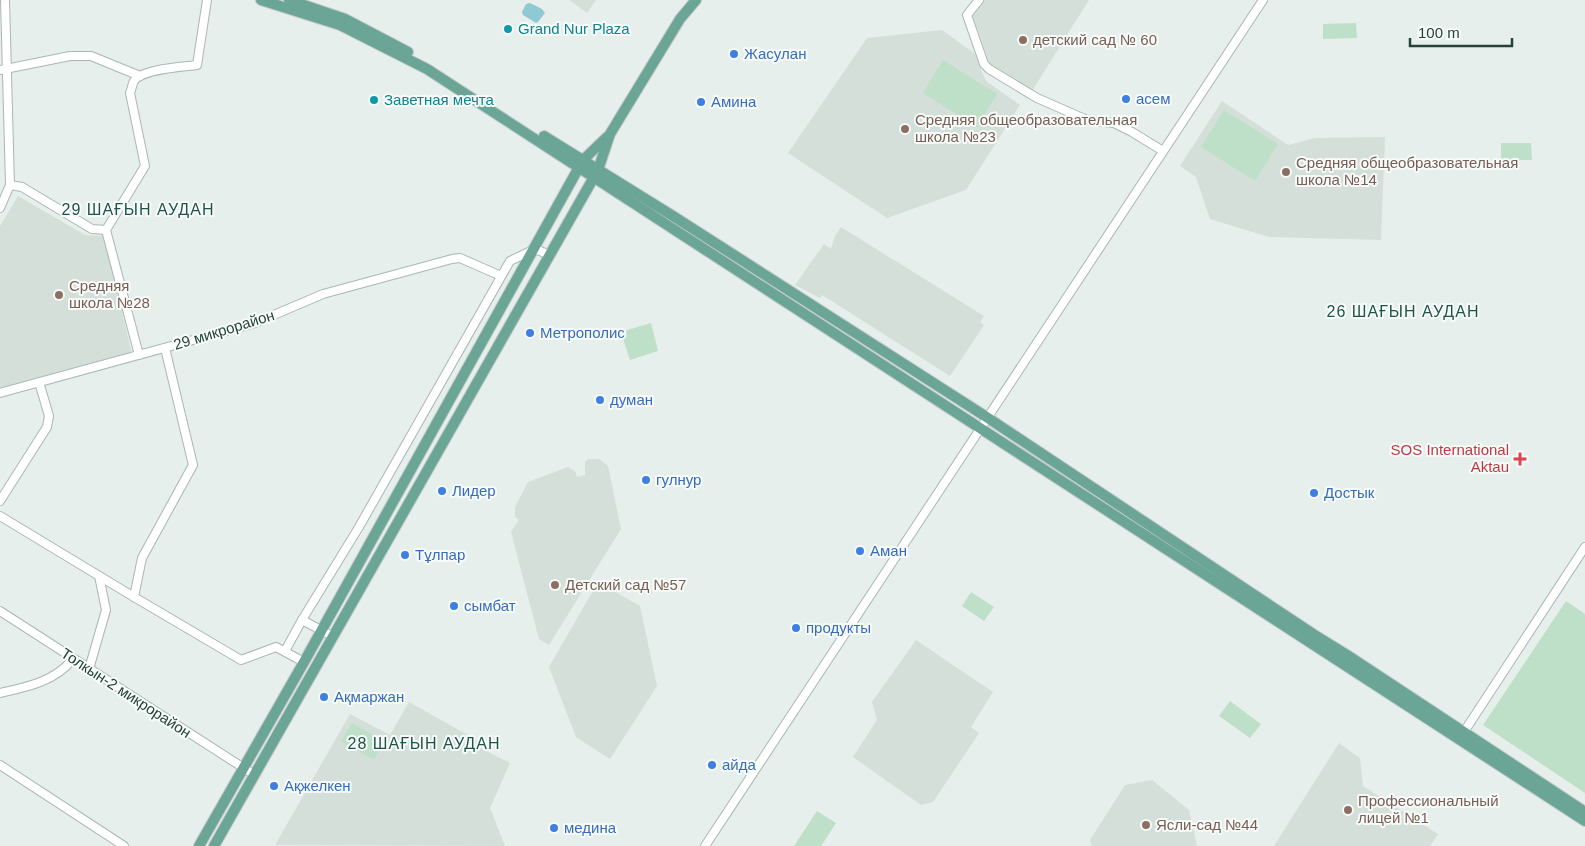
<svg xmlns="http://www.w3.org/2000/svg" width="1585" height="846" viewBox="0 0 1585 846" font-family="Helvetica,sans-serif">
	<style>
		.built { fill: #d4dfda }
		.green { fill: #bfe0c8 }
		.water { fill: #8ec9d4 }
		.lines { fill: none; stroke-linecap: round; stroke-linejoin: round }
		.minor-casing { stroke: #a8b8b2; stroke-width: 10 }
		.major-casing { stroke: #c2cac8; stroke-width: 12 }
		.minor { stroke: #fff; stroke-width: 8 }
		.major { stroke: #6aa596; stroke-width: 10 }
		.culture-dot { fill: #0f9aa8; stroke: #f7fbf9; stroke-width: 2 }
		.education-dot { fill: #8d6e63; stroke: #f7fbf9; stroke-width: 2 }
		.shop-dot { fill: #3f7fe0; stroke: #f7fbf9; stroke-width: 2 }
		.health-dot { fill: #e0444e; stroke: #f7fbf9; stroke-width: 2 }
		.labels { text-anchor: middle; stroke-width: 4; stroke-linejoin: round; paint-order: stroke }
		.culture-label { font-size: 15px; fill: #0d838f; stroke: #f7fbf9; text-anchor: start }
		.education-label { font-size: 15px; fill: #785e54; stroke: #f7fbf9; text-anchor: start }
		.shop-label { font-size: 15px; fill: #366cbe; stroke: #f7fbf9; text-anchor: start }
		.street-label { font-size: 15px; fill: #24423a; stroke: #f7fbf9 }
		.health-label { font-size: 15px; fill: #be3a42; stroke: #f7fbf9; text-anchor: end }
		.neighbourhood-label { font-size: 16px; letter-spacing: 1px; fill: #1f5548; stroke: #f7fbf9 }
	</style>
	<rect width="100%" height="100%" fill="#e6efeb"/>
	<g class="built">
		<polygon points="569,0 596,0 587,13"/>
		<polygon points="983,0 1089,0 1032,91 991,67 972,13"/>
		<polygon points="942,30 974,53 986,81 1020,105 966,190 887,218 788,153 867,38"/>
		<polygon points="1222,101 1288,145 1315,138 1385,137 1381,240 1269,237 1210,219 1196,177 1180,166"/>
		<polygon points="18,196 85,235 104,236 132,354 0,390 0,226"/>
		<polygon points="841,227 984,316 980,322 984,325 950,376 822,295 820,298 795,285 824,244 831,249 835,236"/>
		<polygon points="588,459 599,459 608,466 621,529 549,645 539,639 511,532 519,520 515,517 515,507 528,482 568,467 575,471 577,477 585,475 585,462"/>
		<polygon points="598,582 640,606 657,686 610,759 576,737 549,667"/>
		<polygon points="916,640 993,692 971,727 979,733 933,802 921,805 853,757 877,720 872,702"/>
		<polygon points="409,702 480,742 478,747 510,763 490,808 505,846 275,845 350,714 390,735"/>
		<polygon points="1339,743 1360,758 1363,786 1438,834 1430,846 1274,846"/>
		<polygon points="1152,780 1189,810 1197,846 1092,846 1090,840 1125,785"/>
	</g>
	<g class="green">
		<polygon points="1356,23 1357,38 1323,39 1323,24"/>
		<polygon points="943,60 997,94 977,127 923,93"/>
		<polygon points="1224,110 1278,144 1255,181 1201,147"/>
		<polygon points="1501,143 1531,143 1532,160 1501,160"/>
		<polygon points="651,323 658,351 630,360 621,332"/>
		<polygon points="971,592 994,607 984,621 962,606"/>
		<polygon points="1566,601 1585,614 1585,793 1483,725"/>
		<polygon points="1230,701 1261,724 1250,738 1219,716"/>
		<polygon points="352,723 384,741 374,760 341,741"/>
		<polygon points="817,811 836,823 821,846 794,846"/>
	</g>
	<polygon class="water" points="530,3 542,9 545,13 538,22 536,23 523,15 522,12 526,4"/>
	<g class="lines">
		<g class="minor-casing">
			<g id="minor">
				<polyline points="979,0 967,15 984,64 989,69 1037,98 1087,120 1114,123 1132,132 1163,151"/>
				<polyline points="0,70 70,56 91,56 140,76"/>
				<polyline points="10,185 22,187 92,229 106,230"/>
				<polyline points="0,208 10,185 5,0"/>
				<path d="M139,355l-33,-125 39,-64 -15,-73c2,-4 2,-9 4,-12 8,-12 48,-14 63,-16l10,-65"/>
				<polyline points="0,393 255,323 323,294 452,259 460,258 501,276"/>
				<polyline points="0,501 47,427 49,416 39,382"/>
				<polyline points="0,516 134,597 241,660 276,647 304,662"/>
				<polyline points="134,597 142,558 193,465 165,348"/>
				<polyline points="0,611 253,774"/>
				<polyline points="332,636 302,620 359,527 510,261 535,249 550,255"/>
				<polyline points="285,651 302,620"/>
				<polyline points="89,669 106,610 99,576"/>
				<path d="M0,693c27,-6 54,-11 73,-34"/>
				<polyline points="1462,735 1585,547"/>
				<polyline points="0,765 124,846"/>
				<polyline points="705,846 1263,0"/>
			</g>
		</g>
		<g class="major-casing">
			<g id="major">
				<polyline points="261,0 340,25 427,69 1585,821"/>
				<polyline points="289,0 345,19 408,52"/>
				<polyline points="544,136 673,216 988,418 1313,634 1347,655 1585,812"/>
				<polyline points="199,846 304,662 583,160 607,137"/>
				<polyline points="214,846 598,170 610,134 680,19 696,0"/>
			</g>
		</g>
		<use href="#minor" class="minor"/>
		<use href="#major" class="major"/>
	</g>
	<g class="culture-dot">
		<circle cx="508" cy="29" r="5"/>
		<circle cx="374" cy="100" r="5"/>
	</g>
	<g class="education-dot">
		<circle cx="1023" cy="40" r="5"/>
		<circle cx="905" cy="129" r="5"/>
		<circle cx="1286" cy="172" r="5"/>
		<circle cx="59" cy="295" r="5"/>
		<circle cx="555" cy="585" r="5"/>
		<circle cx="1348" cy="810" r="5"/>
		<circle cx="1146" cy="825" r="5"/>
	</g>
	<g class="shop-dot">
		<circle cx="734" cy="54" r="5"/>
		<circle cx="1126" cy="99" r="5"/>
		<circle cx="701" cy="102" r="5"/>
		<circle cx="530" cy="333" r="5"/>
		<circle cx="600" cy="400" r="5"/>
		<circle cx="646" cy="480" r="5"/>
		<circle cx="442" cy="491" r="5"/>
		<circle cx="1314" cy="493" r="5"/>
		<circle cx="860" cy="551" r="5"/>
		<circle cx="405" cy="555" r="5"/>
		<circle cx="454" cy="606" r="5"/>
		<circle cx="796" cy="628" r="5"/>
		<circle cx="324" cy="697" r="5"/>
		<circle cx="712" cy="765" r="5"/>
		<circle cx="274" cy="786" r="5"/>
		<circle cx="554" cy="828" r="5"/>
	</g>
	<path class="health-dot" d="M1517.5 451.5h5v5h5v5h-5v5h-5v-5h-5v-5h5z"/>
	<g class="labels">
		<g class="culture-label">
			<text x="518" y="34">Grand Nur Plaza</text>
			<text x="384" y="105">Заветная мечта</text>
		</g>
		<g class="education-label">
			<text x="1033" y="45">детский сад № 60</text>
			<text x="915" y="125">Средняя общеобразовательная<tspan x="915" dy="17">школа №23</tspan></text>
			<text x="1296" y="168">Cредняя общеобразовательная<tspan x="1296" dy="17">школа №14</tspan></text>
			<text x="69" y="291">Средняя<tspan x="69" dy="17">школа №28</tspan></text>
			<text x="565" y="590">Детский сад №57</text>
			<text x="1358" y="806">Профессиональный<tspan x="1358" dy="17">лицей №1</tspan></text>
			<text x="1156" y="830">Ясли-сад №44</text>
		</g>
		<g class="shop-label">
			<text x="744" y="59">Жасулан</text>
			<text x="1136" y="104">асем</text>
			<text x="711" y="107">Амина</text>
			<text x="540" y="338">Метрополис</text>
			<text x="610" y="405">думан</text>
			<text x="656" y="485">гулнур</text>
			<text x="452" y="496">Лидер</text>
			<text x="1324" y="498">Достык</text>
			<text x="870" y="556">Аман</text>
			<text x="415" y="560">Тұлпар</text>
			<text x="464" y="611">сымбат</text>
			<text x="806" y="633">продукты</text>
			<text x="334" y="702">Ақмаржан</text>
			<text x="722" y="770">айда</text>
			<text x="284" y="791">Ақжелкен</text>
			<text x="564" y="833">медина</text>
		</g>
		<g class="street-label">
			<text transform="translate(224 330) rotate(-17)" y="5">29 микрорайон</text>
			<text transform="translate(126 693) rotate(33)" y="5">Толкын-2 микрорайон</text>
		</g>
		<g class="health-label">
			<text x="1509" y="455">SOS International<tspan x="1509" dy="17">Aktau</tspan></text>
		</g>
		<g class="neighbourhood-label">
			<text x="138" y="215">29 ШАҒЫН АУДАН</text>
			<text x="1403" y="317">26 ШАҒЫН АУДАН</text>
			<text x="424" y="749">28 ШАҒЫН АУДАН</text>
		</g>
	</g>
	<path d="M1410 38v8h102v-8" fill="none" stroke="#24423a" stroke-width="2.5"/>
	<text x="1418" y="38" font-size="15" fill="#24423a" stroke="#f7fbf9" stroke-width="4" paint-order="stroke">100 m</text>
</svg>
